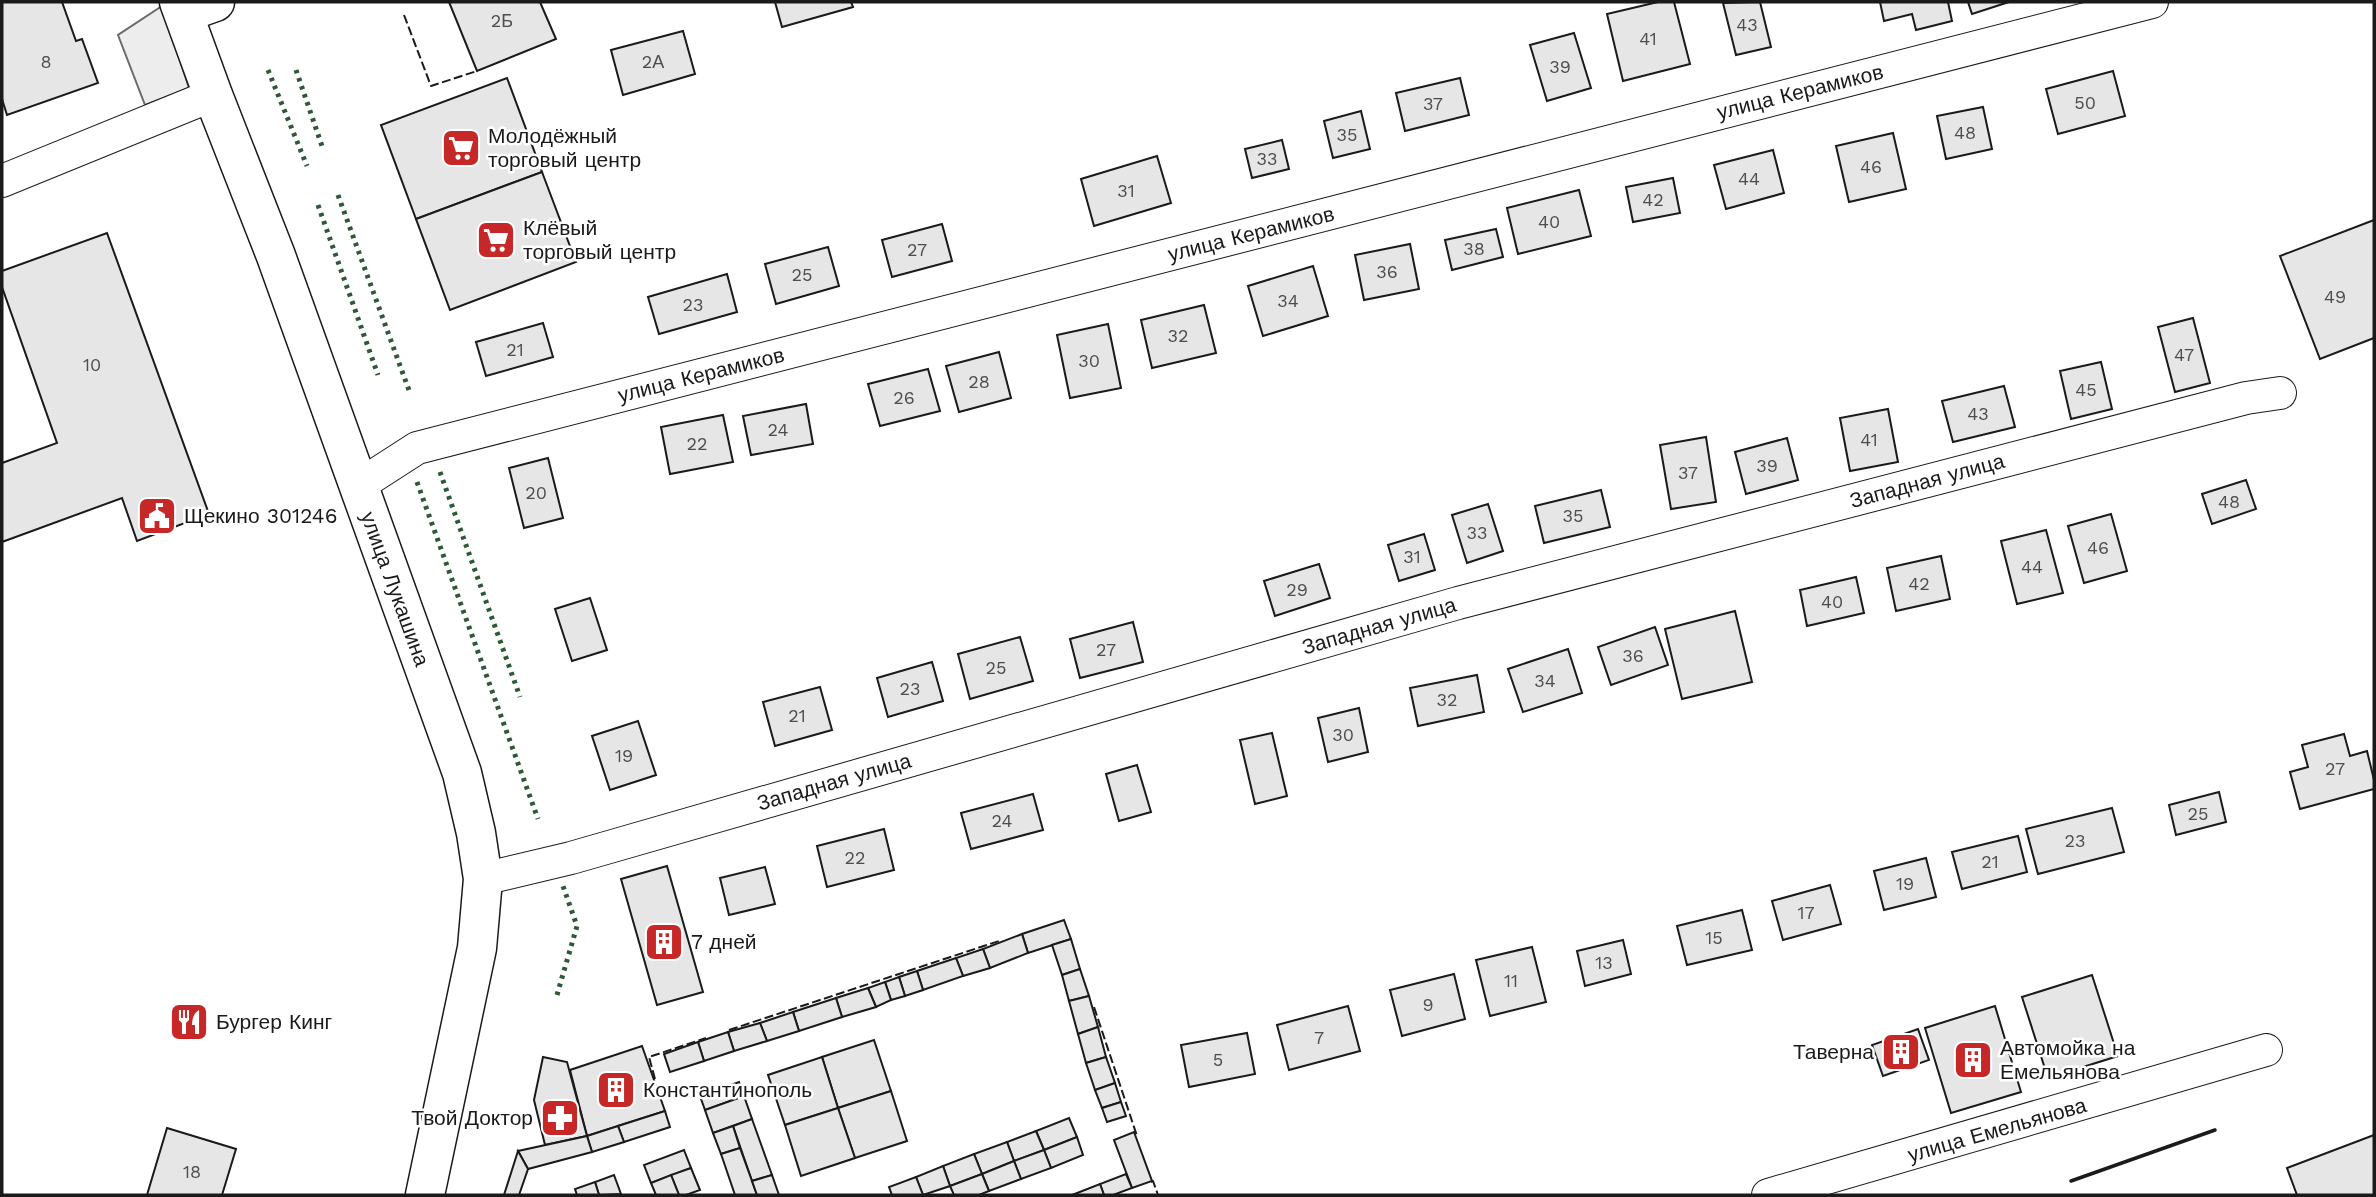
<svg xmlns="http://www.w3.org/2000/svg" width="2376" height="1197" viewBox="0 0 2376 1197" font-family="'Work Sans',sans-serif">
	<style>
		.built { fill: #ededed; stroke: #6a6a6a; stroke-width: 2 }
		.building { fill: #e6e6e6; stroke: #1a1a1a; stroke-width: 2 }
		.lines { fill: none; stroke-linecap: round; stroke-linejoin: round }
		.minor-casing { stroke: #1a1a1a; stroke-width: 34 }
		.tertiary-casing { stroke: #1a1a1a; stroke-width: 41 }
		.secondary-casing { stroke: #1a1a1a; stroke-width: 41 }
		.minor { stroke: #fff; stroke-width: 32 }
		.tertiary { stroke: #fff; stroke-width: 38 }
		.secondary { stroke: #fff; stroke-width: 38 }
		.hedge { stroke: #2b5a34; stroke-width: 5; stroke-dasharray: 3.5 5; stroke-linecap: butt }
		.fence { stroke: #1a1a1a; stroke-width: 2; stroke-dasharray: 9 3.5; stroke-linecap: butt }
		.wall { stroke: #1a1a1a; stroke-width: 3.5 }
		.labels { text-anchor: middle; stroke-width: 5; stroke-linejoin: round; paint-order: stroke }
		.number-label { font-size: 18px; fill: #4d4d4d }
		.street-label { font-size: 21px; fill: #1a1a1a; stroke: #fff }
		.poi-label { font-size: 21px; fill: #1a1a1a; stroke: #fff; text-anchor: start }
	</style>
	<rect width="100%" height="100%" fill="#fff"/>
	<polygon class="built" points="162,6 189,88 145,105 118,35"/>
	<g class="building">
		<polygon points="2,2 62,2 76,41 82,39 98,83 7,115 2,99"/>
		<polygon points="449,2 540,2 556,39 477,71"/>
		<polygon points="775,2 851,2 853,7 782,27"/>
		<polygon points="1658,2 1674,2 1690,64 1623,81 1607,14"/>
		<polygon points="1760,2 1771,47 1736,55 1723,3"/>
		<polygon points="1880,2 1948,2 1952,21 1916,30 1912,14 1884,21"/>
		<polygon points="1968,2 2009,2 1972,14"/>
		<polygon points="683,31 695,74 623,95 611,50"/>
		<polygon points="1574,33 1591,88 1547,101 1530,45"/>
		<polygon points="2113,71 2125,116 2058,134 2046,89"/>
		<polygon points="507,78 542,172 416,219 381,125"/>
		<polygon points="1460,78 1469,115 1405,131 1396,93"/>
		<polygon points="1983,107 1992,149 1946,159 1937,116"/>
		<polygon points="1361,111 1370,149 1333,158 1324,121"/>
		<polygon points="1893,133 1906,189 1849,202 1836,146"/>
		<polygon points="1282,140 1289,169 1252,178 1245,149"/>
		<polygon points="1773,150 1784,193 1726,209 1714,165"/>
		<polygon points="1157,156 1171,203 1094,226 1081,179"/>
		<polygon points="542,172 576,262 450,310 416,219"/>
		<polygon points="1673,178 1680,213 1633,222 1626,187"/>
		<polygon points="1579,190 1591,236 1518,254 1507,208"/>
		<polygon points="2374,220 2374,338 2320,359 2280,256"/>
		<polygon points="942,224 952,261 892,277 882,240"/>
		<polygon points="1496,229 1503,257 1452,270 1445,240"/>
		<polygon points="107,233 209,514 137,541 122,498 2,542 2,463 57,443 2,287 2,271"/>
		<polygon points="1410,244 1419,289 1364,300 1355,255"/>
		<polygon points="828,247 839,286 776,304 765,264"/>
		<polygon points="1313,266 1328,316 1263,336 1248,286"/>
		<polygon points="727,274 737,312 659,334 648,297"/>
		<polygon points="1204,305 1216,353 1152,368 1141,320"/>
		<polygon points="2193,318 2210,383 2175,392 2158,327"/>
		<polygon points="543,323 553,357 486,376 476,342"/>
		<polygon points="1108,324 1121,388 1070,398 1057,335"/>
		<polygon points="999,352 1011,398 959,412 946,366"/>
		<polygon points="2101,362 2112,409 2071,419 2060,371"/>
		<polygon points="928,369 940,411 880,426 868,384"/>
		<polygon points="2004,386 2015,427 1953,442 1942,401"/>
		<polygon points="806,404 813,444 751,455 743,416"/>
		<polygon points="1888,409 1898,462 1850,471 1840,418"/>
		<polygon points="723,415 733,462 670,474 661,427"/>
		<polygon points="1706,437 1716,502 1671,509 1660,445"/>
		<polygon points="1787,438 1798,480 1746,494 1735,452"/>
		<polygon points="548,458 563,518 524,528 509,468"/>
		<polygon points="2246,480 2256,509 2212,524 2202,494"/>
		<polygon points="1601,490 1610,527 1544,543 1535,506"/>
		<polygon points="1488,504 1503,551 1467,563 1452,515"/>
		<polygon points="2111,514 2127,571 2084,583 2068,526"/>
		<polygon points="2046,530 2063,593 2017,604 2001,541"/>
		<polygon points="1424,534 1435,570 1399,581 1388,545"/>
		<polygon points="1941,556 1950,599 1896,611 1887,568"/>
		<polygon points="1319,564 1330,598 1275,616 1264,581"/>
		<polygon points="1856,577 1864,613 1807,626 1800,590"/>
		<polygon points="590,598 607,650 572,661 555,609"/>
		<polygon points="1735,611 1752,682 1682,699 1665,629"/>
		<polygon points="1133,622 1143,662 1080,678 1070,639"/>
		<polygon points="1655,627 1668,665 1611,685 1598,647"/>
		<polygon points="1020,637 1033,681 970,699 958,654"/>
		<polygon points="1568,649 1582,693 1523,712 1508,669"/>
		<polygon points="932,662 943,701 888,717 877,678"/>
		<polygon points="1477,675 1484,712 1418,726 1410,688"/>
		<polygon points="820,687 832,730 775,746 763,702"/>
		<polygon points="1359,708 1368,752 1328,762 1318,718"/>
		<polygon points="638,721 656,775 610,790 592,736"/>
		<polygon points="1272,733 1287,796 1255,804 1240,740"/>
		<polygon points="2344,734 2350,756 2367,751 2374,780 2374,789 2300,809 2290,772 2308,767 2302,745"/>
		<polygon points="1137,765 1151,812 1119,821 1106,774"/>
		<polygon points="2219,792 2226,822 2176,835 2169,805"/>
		<polygon points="1033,794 1043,830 971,849 961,813"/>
		<polygon points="2112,808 2124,852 2038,874 2026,829"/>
		<polygon points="884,829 894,870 827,887 817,846"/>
		<polygon points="2018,836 2027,872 1962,889 1952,852"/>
		<polygon points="1926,858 1936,897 1884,910 1874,871"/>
		<polygon points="667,866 703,992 657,1005 621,879"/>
		<polygon points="765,867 775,904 729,915 720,878"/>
		<polygon points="1830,885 1841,924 1783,940 1772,901"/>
		<polygon points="1742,910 1752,950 1687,965 1677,926"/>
		<polygon points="1064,920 1071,939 1028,953 1022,934"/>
		<polygon points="1022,934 1028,953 990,968 983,949"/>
		<polygon points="1071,939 1080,969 1062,975 1052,945"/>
		<polygon points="1623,940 1631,974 1585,986 1577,951"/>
		<polygon points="1532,947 1546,1002 1490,1016 1476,960"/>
		<polygon points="983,949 990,968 963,976 956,958"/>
		<polygon points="956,958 963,976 923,990 917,971"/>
		<polygon points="1080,969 1089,996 1069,1001 1062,975"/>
		<polygon points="917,971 923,990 905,996 899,977"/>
		<polygon points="1454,974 1465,1019 1402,1036 1390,990"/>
		<polygon points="2092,975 2118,1056 2048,1078 2022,997"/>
		<polygon points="899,977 905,996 891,1000 885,982"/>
		<polygon points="885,982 891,1000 876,1007 868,988"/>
		<polygon points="868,988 876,1007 842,1017 836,998"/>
		<polygon points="1089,996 1098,1027 1078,1034 1069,1001"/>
		<polygon points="836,998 842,1017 799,1031 793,1012"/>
		<polygon points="1348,1006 1360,1051 1289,1070 1277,1025"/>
		<polygon points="1995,1006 2021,1092 1951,1113 1925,1028"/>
		<polygon points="793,1012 799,1031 767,1041 760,1023"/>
		<polygon points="760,1023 767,1041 734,1051 728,1032"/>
		<polygon points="1098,1027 1106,1057 1086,1063 1078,1034"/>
		<polygon points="1918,1029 1929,1060 1883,1076 1872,1045"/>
		<polygon points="728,1032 734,1051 704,1061 698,1042"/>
		<polygon points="1247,1033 1255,1074 1189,1087 1181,1045"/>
		<polygon points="874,1040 891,1091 838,1108 822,1057"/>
		<polygon points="698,1042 704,1061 670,1072 664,1054"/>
		<polygon points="642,1046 665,1111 587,1136 570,1070"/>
		<polygon points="543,1057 567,1062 587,1136 545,1145 534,1100"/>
		<polygon points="822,1057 838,1108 785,1125 768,1075"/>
		<polygon points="1106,1057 1115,1083 1095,1090 1086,1063"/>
		<polygon points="739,1082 744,1096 705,1110 700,1096"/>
		<polygon points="1115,1083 1121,1102 1102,1108 1095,1090"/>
		<polygon points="891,1091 907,1141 855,1158 838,1108"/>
		<polygon points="744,1096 752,1119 713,1133 705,1110"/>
		<polygon points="1121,1102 1126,1116 1107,1122 1102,1108"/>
		<polygon points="838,1108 855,1158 801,1176 785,1125"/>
		<polygon points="665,1111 670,1127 624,1142 618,1126"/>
		<polygon points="1069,1118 1077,1137 1044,1150 1036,1131"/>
		<polygon points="752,1119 772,1175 752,1181 733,1126"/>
		<polygon points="618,1126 624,1142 592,1152 587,1136"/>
		<polygon points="733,1126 740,1148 721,1154 713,1133"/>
		<polygon points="167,1128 236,1149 222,1195 147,1195"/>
		<polygon points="1036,1131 1044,1150 1014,1161 1007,1142"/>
		<polygon points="1134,1132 1152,1181 1132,1188 1114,1140"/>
		<polygon points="2374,1135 2374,1195 2297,1195 2287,1168"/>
		<polygon points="587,1136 592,1152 528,1169 518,1151"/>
		<polygon points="1077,1137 1083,1155 1051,1168 1044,1150"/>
		<polygon points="1007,1142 1014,1161 982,1174 974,1154"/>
		<polygon points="740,1148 752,1181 757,1195 735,1195 721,1154"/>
		<polygon points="684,1150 691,1168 651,1183 644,1165"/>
		<polygon points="1044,1150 1051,1168 1021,1179 1014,1161"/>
		<polygon points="518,1151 528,1169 519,1195 504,1195"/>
		<polygon points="974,1154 982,1174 950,1186 943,1166"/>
		<polygon points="1014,1161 1021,1179 989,1191 982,1174"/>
		<polygon points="943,1166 950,1186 923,1195 916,1177"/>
		<polygon points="691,1168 700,1190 686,1195 679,1195 671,1175"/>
		<polygon points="982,1174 989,1191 979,1195 954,1195 950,1186"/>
		<polygon points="1126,1174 1132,1188 1113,1195 1104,1195 1100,1184"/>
		<polygon points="614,1175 621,1194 599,1195 595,1182"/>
		<polygon points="671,1175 679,1195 656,1195 651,1183"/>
		<polygon points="772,1175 779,1195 757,1195 752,1181"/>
		<polygon points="916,1177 923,1195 892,1195 889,1187"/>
		<polygon points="595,1182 599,1195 577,1195 575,1189"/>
		<polygon points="1100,1184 1104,1195 1072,1195"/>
	</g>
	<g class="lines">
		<g class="minor-casing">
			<g id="minor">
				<polyline points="2,181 213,95"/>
				<polyline points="358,486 417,448 2152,2"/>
				<polyline points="483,879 571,858 1458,603 2246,398 2280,393"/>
				<polyline points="1768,1195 2266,1050"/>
			</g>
		</g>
		<g class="tertiary-casing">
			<polyline id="tertiary" points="184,13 215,2"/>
		</g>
		<g class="secondary-casing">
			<polyline id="secondary" points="179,2 213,95 276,256 462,773 476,833 483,879 477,948 425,1195"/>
		</g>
		<use href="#minor" class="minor"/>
		<use href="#tertiary" class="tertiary"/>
		<use href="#secondary" class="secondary"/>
		<g class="hedge">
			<polyline points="268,70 307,166"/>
			<polyline points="296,70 322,146"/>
			<polyline points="338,195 410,393"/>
			<polyline points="318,205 378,375"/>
			<polyline points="440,472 520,697"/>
			<polyline points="417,482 538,819"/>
			<polyline points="557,995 577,926 563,886"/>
		</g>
		<g class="fence">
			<polyline points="404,15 431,86 477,71"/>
			<polyline points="1094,1007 1137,1136"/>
			<polyline points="729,1030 999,941"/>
			<polyline points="655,1079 649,1057 706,1038"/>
			<polyline points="1151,1182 1153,1181 1158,1195"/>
		</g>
		<polyline class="wall" points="2071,1181 2215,1130"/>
	</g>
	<defs>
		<g id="supermarket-square" transform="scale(2.0125)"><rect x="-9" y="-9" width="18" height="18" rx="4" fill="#c62828" stroke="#fff"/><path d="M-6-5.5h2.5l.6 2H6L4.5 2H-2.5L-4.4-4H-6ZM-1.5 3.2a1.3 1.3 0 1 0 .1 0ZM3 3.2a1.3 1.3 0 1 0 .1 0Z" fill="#fff"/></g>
		<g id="civic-square" transform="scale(2.0125)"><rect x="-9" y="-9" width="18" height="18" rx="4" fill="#c62828" stroke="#fff"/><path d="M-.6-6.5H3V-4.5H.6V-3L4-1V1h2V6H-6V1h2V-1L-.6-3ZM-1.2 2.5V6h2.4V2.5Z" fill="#fff"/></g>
		<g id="building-square" transform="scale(2.0125)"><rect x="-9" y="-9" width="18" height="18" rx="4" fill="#c62828" stroke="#fff"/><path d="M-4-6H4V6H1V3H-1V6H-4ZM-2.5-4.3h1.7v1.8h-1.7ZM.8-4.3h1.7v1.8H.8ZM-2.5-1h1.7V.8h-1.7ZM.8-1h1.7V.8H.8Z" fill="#fff"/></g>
		<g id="restaurant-square" transform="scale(2.0125)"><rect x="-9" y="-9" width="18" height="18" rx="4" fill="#c62828" stroke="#fff"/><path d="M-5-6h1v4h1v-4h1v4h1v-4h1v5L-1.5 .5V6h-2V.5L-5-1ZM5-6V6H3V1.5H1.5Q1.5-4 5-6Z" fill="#fff"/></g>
		<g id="pharmacy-square" transform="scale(2.0125)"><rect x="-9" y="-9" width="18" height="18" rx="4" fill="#c62828" stroke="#fff"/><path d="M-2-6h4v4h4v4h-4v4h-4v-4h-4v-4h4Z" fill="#fff"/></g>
	</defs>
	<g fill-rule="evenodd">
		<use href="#supermarket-square" x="461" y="148"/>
		<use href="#supermarket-square" x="496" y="240"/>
		<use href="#civic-square" x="157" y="516"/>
		<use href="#building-square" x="664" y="942"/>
		<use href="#restaurant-square" x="189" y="1022"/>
		<use href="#building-square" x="1901" y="1052"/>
		<use href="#building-square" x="1973" y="1060"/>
		<use href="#building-square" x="616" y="1090"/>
		<use href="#pharmacy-square" x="560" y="1118"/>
	</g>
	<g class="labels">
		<g class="number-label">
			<text x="502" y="27">2Б</text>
			<text x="1747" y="31">43</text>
			<text x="1648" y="45">41</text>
			<text x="46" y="68">8</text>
			<text x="653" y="68">2А</text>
			<text x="1560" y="73">39</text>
			<text x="2085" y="109">50</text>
			<text x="1433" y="110">37</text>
			<text x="1965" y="139">48</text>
			<text x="1347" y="141">35</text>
			<text x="1267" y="165">33</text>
			<text x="1871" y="173">46</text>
			<text x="1749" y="185">44</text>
			<text x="1126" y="197">31</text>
			<text x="1653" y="206">42</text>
			<text x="1549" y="228">40</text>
			<text x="1474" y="255">38</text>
			<text x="917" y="256">27</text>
			<text x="1387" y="278">36</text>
			<text x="802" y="281">25</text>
			<text x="2335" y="303">49</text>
			<text x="1288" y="307">34</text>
			<text x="693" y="311">23</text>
			<text x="1178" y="342">32</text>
			<text x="515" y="356">21</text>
			<text x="2184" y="361">47</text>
			<text x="1089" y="367">30</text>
			<text x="92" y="371">10</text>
			<text x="979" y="388">28</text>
			<text x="2086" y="396">45</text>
			<text x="904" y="404">26</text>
			<text x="1978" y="420">43</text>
			<text x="778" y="436">24</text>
			<text x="1869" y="446">41</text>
			<text x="697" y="450">22</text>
			<text x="1767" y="472">39</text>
			<text x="1688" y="479">37</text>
			<text x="536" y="499">20</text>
			<text x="2229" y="508">48</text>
			<text x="1573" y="522">35</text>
			<text x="1477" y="539">33</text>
			<text x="2098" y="554">46</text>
			<text x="1412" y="563">31</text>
			<text x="2032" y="573">44</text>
			<text x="1919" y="590">42</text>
			<text x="1297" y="596">29</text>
			<text x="1832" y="608">40</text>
			<text x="1106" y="656">27</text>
			<text x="1633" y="662">36</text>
			<text x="996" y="674">25</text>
			<text x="1545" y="687">34</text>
			<text x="910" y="695">23</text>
			<text x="1447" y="706">32</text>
			<text x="797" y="722">21</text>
			<text x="1343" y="741">30</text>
			<text x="624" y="762">19</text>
			<text x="2335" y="775">27</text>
			<text x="2198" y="820">25</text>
			<text x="1002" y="827">24</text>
			<text x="2075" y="847">23</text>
			<text x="855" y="864">22</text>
			<text x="1990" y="868">21</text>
			<text x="1905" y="890">19</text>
			<text x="1806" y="919">17</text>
			<text x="1714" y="944">15</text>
			<text x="1604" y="969">13</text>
			<text x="1511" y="987">11</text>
			<text x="1428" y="1011">9</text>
			<text x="1319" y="1044">7</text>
			<text x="1218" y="1066">5</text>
			<text x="192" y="1178">18</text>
		</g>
		<g class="street-label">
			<text transform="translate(1800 92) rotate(-14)" y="7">улица Керамиков</text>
			<text transform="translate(1251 234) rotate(-14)" y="7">улица Керамиков</text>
			<text transform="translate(701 375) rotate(-14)" y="7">улица Керамиков</text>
			<text transform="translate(1927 481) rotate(-15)" y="7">Западная улица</text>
			<text transform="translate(395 589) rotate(70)" y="7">улица Лукашина</text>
			<text transform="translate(1379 626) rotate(-16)" y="7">Западная улица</text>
			<text transform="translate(834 782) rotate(-16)" y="7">Западная улица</text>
			<text transform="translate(1997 1130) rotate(-16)" y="7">улица Емельянова</text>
		</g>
		<g class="poi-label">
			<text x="488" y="143">Молодёжный<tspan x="488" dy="24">торговый центр</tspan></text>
			<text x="523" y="235">Клёвый<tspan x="523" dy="24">торговый центр</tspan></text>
			<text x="184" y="523">Щекино 301246</text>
			<text x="691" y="949">7 дней</text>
			<text x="216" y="1029">Бургер Кинг</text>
			<text x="2000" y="1055">Автомойка на<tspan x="2000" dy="24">Емельянова</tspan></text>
			<text x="1874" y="1059" text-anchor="end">Таверна</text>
			<text x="643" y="1097">Константинополь</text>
			<text x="533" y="1125" text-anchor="end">Твой Доктор</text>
		</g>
	</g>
	<rect width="2376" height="1197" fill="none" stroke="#1a1a1a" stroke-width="7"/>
</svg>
